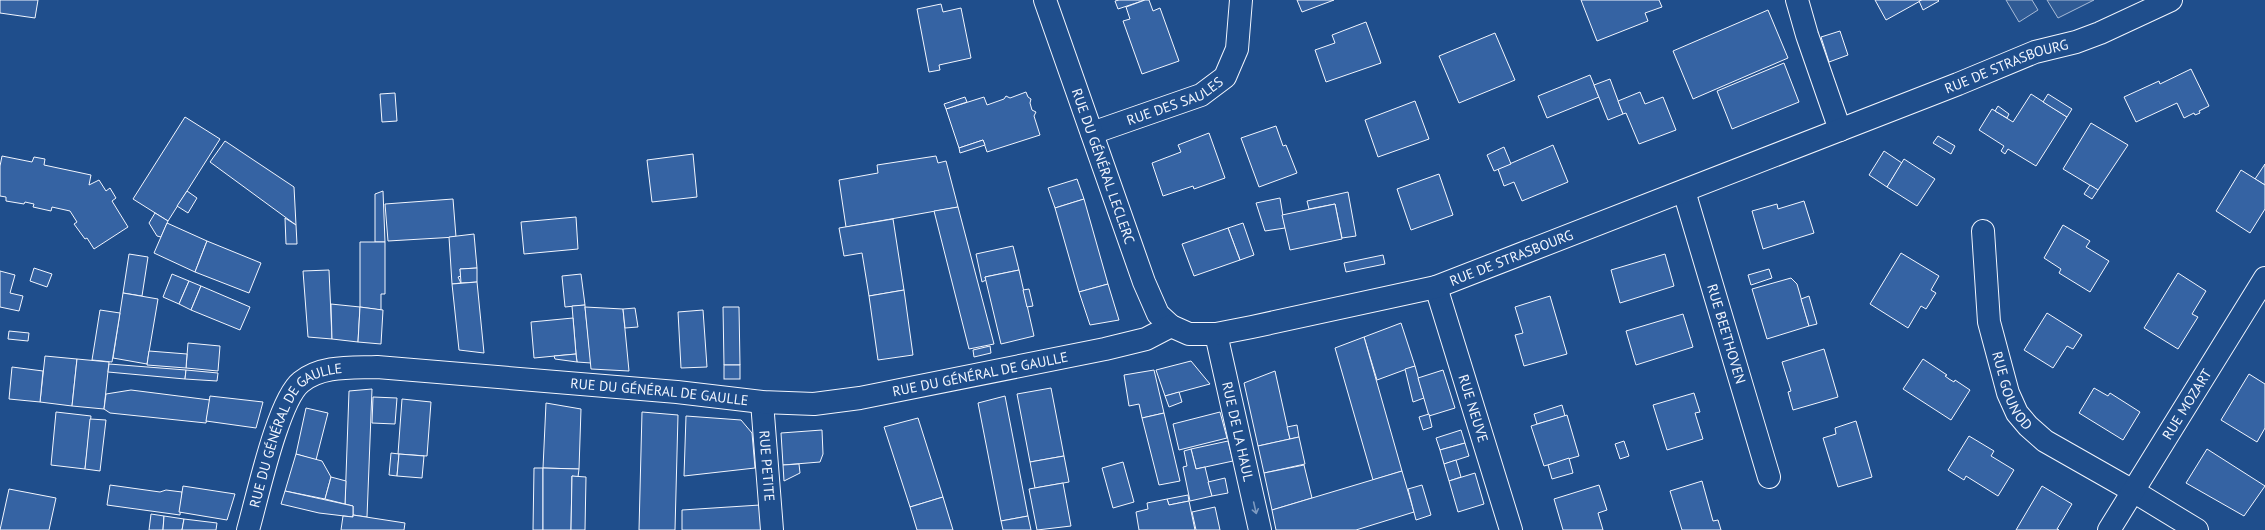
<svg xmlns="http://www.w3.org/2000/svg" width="2265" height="530" viewBox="0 0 2265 530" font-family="'PT Sans',sans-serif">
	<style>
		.built { fill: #305b95; stroke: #a8bbd7 }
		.building { fill: #3563a3; stroke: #f2f6ff }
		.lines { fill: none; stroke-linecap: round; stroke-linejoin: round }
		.minor-casing { stroke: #f2f6ff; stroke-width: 24 }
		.tertiary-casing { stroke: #f2f6ff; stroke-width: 24 }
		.minor { stroke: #1f4e8c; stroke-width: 22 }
		.tertiary { stroke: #1f4e8c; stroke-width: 22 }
		.oneway { stroke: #7e9ac0 }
		.labels { text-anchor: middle; stroke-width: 3; stroke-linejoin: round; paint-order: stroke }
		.street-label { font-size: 14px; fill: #f2f6ff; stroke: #1f4e8c }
	</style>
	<rect width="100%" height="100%" fill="#1f4e8c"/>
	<g class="built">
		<polygon points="2006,0 2032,0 2038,10 2019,22"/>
		<polygon points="2047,0 2094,0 2058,18"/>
	</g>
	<g class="building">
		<polygon points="0,0 38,0 35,18 0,13"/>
		<polygon points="1119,0 1145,0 1118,9 1115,1"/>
		<polygon points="1145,0 1149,0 1153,11 1160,8 1179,61 1142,74 1123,21 1130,19 1126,7"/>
		<polygon points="1297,0 1334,0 1302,12"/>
		<polygon points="1581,0 1659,0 1662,7 1645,13 1648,21 1597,41"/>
		<polygon points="1875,0 1922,0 1886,20"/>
		<polygon points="1922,0 1938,0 1939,1 1923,10 1919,1"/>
		<polygon points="941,4 943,12 961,8 971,58 939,65 940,70 929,72 917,9"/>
		<polygon points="1768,10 1788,58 1693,99 1673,51"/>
		<polygon points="1366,22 1381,63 1326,82 1315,50 1335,43 1332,35"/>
		<polygon points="1840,31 1848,55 1829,62 1821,37"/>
		<polygon points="1495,33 1515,80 1459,103 1439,56"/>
		<polygon points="1784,63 1799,102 1732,129 1717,91"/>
		<polygon points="2191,69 2209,106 2199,111 2200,113 2195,115 2194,113 2184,118 2177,103 2136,122 2124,97 2159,81 2160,84"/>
		<polygon points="1590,75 1599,97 1547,118 1538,96"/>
		<polygon points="1610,79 1623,114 1608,120 1594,85"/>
		<polygon points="1026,92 1028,97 1031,99 1030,103 1032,110 1036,112 1034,116 1040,135 987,152 983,140 959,148 946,109 984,97 987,105 1004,99 1006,96 1010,98"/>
		<polygon points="1640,92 1645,104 1663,97 1676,130 1639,144 1626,113 1623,114 1618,101"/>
		<polygon points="395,93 397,121 382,122 380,94"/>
		<polygon points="2031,94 2067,117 2036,166 2008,149 2005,154 2001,151 2004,146 1979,130 1992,109 2013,122"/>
		<polygon points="2048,94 2072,109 2067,117 2043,102"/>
		<polygon points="965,97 967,102 946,109 944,104"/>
		<polygon points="1415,101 1429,139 1378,157 1365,120"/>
		<polygon points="1998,106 2009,114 2007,118 1995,111"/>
		<polygon points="185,117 220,139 168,221 133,199"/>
		<polygon points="2091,123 2128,145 2098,190 2063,169"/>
		<polygon points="1276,126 1283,146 1286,145 1297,173 1259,187 1241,138"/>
		<polygon points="1209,133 1225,178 1194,189 1193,186 1163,196 1152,163 1181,152 1178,145"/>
		<polygon points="1938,136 1955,146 1951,154 1933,143"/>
		<polygon points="983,140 985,145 960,153 959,148"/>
		<polygon points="225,141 294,187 296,225 210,162"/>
		<polygon points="1553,145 1568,182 1522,201 1514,182 1504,186 1498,169"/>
		<polygon points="1504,147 1511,164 1494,171 1487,155"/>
		<polygon points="1884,151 1902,163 1887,187 1869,175"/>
		<polygon points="693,154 697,197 652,202 647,160"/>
		<polygon points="2,156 32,162 34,157 45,159 44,165 91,175 89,185 99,180 106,191 110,188 116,198 112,201 128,227 94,249 87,238 85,239 74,224 77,222 70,211 52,207 51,211 33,207 34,204 25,202 24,204 6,201 6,197 0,196 0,166"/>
		<polygon points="936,156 938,163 946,161 958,207 846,227 839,180 878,173 877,165"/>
		<polygon points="1904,159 1935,179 1917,206 1887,187"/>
		<polygon points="2265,164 2265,185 2255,179"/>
		<polygon points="2241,170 2265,185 2265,209 2250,233 2216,211"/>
		<polygon points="1439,174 1453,215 1411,230 1397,189"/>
		<polygon points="1077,179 1084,199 1055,208 1048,188"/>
		<polygon points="2090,185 2098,190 2092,199 2084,194"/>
		<polygon points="187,191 197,198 188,213 177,206"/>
		<polygon points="383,191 385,242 375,242 375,194"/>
		<polygon points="1348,192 1356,236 1342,238 1335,204 1309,209 1307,201"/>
		<polygon points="1280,198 1285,228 1265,231 1256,203"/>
		<polygon points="453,199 456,237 388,241 385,204"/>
		<polygon points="1084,199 1108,284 1079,292 1055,208"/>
		<polygon points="1804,201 1814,233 1763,249 1752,211 1777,204 1778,209"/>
		<polygon points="1335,204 1342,239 1290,250 1282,215"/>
		<polygon points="958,207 994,344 969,349 934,211"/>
		<polygon points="155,213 168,221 161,237 157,236 149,223"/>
		<polygon points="576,217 578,249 524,254 521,222"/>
		<polygon points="285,218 296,225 297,244 286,244"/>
		<polygon points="893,219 904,290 869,296 862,253 844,256 839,228"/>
		<polygon points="167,223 207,241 195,272 154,253"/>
		<polygon points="1243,223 1254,255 1240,260 1228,228"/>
		<polygon points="2063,225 2090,241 2086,247 2109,261 2090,292 2059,273 2061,269 2044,258"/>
		<polygon points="1228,228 1240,260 1194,276 1182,244"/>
		<polygon points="474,234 477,268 460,269 461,276 458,277 461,283 452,284 449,237"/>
		<polygon points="207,241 261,263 249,293 195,272"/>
		<polygon points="360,242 385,242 385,294 381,294 381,310 360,307"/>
		<polygon points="1013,246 1019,270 985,277 986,280 982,282 976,254"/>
		<polygon points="1901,253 1939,276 1931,290 1936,293 1926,309 1921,306 1908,328 1870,304"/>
		<polygon points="129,254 148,257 142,296 123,293"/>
		<polygon points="1665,254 1674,286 1620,303 1611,270"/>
		<polygon points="1383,255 1385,264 1346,272 1344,263"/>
		<polygon points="34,268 52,274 47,287 30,281"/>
		<polygon points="477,268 477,282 461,283 460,269"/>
		<polygon points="1769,269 1772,278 1751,285 1748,275"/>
		<polygon points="329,270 332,339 308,337 303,271"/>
		<polygon points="1019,270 1034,336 1001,344 985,277"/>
		<polygon points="0,271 15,275 10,293 23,296 19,311 0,307"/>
		<polygon points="2178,273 2206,291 2192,314 2198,317 2178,349 2144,328"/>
		<polygon points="172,274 189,281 179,304 163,297"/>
		<polygon points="581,274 585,305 565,307 562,276"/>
		<polygon points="1791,278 1797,284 1809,326 1767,339 1752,289"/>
		<polygon points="189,281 201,286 191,310 179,304"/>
		<polygon points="477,282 484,353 459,350 452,284"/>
		<polygon points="1108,284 1119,320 1090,325 1079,292"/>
		<polygon points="201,286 250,307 240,330 191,310"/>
		<polygon points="1029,289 1033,306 1027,307 1023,290"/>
		<polygon points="904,290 913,355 878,360 869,296"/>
		<polygon points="123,293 158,299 147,364 113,358"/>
		<polygon points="1550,296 1567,354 1524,366 1515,335 1523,333 1515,307"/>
		<polygon points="1809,296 1817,324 1809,326 1801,299"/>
		<polygon points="331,304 360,307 358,342 332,339"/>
		<polygon points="585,305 585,307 591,363 577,362 576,354 572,306"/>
		<polygon points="360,307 383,310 381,344 358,342"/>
		<polygon points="585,307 623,309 629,371 591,369"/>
		<polygon points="723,307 739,307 740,365 724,365"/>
		<polygon points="635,308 638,327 625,328 623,309"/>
		<polygon points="100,310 120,313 112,362 92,360"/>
		<polygon points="703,310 707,367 681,368 678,312"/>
		<polygon points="2047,313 2082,335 2073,349 2067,346 2053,368 2024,350"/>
		<polygon points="1683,314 1693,347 1636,365 1626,331"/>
		<polygon points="573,318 576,354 534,358 531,322"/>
		<polygon points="1401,323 1415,366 1377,380 1364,337"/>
		<polygon points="9,331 29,333 28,341 8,339"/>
		<polygon points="1364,337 1402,471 1373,480 1335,348"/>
		<polygon points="188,343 220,346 218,371 186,368"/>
		<polygon points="990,346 991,353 974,357 973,350"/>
		<polygon points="1824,349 1838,397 1793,410 1788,392 1791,391 1782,362"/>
		<polygon points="149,351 187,354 186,368 147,365"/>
		<polygon points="576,354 577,362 555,359 554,356"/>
		<polygon points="45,356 77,359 72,406 40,402"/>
		<polygon points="77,359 109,362 104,409 72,406"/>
		<polygon points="1923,359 1947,375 1945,376 1949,379 1954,382 1955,380 1970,390 1951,420 1903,389"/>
		<polygon points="1191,361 1210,384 1165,396 1156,370"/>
		<polygon points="109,364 186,370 185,379 108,372"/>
		<rect x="724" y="365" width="16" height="14"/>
		<polygon points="1415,366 1424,398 1413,402 1405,369"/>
		<polygon points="12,367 43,371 40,402 9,399"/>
		<polygon points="186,370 218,373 217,381 185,379"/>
		<polygon points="1154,370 1164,413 1142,418 1139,404 1129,406 1124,375"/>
		<polygon points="1443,370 1455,408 1429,416 1418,378"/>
		<polygon points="1275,371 1290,439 1258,446 1244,383"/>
		<polygon points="2249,374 2265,384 2265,428 2257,442 2221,420"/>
		<polygon points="1051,388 1064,456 1030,462 1017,394"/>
		<polygon points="2094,388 2108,396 2110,393 2140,412 2123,440 2079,413"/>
		<polygon points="372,389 367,517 353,515 353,506 345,504 349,391"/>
		<polygon points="131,390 210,400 206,423 110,413 104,409 106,394"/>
		<polygon points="1179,392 1182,402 1169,407 1165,396"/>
		<polygon points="1694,393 1700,412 1695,413 1703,439 1667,450 1653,405"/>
		<polygon points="210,396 263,402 256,428 206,421"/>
		<polygon points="1005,396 1028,516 1001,521 978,403"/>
		<polygon points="373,397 397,398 395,424 372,423"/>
		<polygon points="402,399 431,402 427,456 398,454"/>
		<polygon points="546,403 581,409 579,469 543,468"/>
		<polygon points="1562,405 1565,416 1537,424 1534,414"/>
		<polygon points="306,408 328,413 316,460 296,454"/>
		<polygon points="56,412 91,416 85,469 51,465"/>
		<polygon points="642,412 678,415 675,530 639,530"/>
		<polygon points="1220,412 1227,438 1179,450 1173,424"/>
		<polygon points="1164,413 1180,481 1159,485 1142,418"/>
		<polygon points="1429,414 1432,427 1423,430 1419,417"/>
		<polygon points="1567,415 1579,456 1544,466 1531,426"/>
		<polygon points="686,416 741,420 752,433 755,468 684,476"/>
		<polygon points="918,418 943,497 910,507 884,427"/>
		<polygon points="90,419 106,420 100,471 85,469"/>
		<polygon points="1856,421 1872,477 1838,487 1823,438 1836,434 1835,428"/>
		<polygon points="1297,425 1299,437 1290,439 1287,427"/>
		<polygon points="822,430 823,454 820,462 783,465 781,433"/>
		<polygon points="1461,430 1465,443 1440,450 1436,438"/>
		<polygon points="1969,436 1994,451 1991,456 2014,470 1998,496 1966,476 1964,480 1948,470"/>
		<polygon points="1299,437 1305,464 1264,473 1258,446"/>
		<polygon points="1228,441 1233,461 1196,469 1191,449"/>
		<polygon points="1624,441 1629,456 1620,459 1615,444"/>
		<polygon points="1465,443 1469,456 1444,464 1440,450"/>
		<polygon points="1191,449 1196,469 1205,467 1212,496 1190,501 1183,467 1187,466 1184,451"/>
		<polygon points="2207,449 2265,486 2244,516 2186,483"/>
		<polygon points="391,453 399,454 397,476 389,475"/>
		<polygon points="296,454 322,461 331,477 325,499 285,491"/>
		<polygon points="399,454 424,456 422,478 397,476"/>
		<polygon points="1064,456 1069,482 1035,488 1030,462"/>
		<polygon points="1569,458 1573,473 1552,479 1548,465"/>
		<polygon points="1456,460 1461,477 1449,481 1444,464"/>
		<polygon points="1123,462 1134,502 1113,508 1102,468"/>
		<polygon points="799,464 800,473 784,481 783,465"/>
		<polygon points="1304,465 1312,498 1272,510 1264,473"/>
		<polygon points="534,468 543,468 543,530 533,530"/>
		<polygon points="543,468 579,469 578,477 572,476 571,530 543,530"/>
		<polygon points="1402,471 1414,512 1356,530 1276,530 1272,510"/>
		<polygon points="1475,473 1484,504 1458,512 1449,481"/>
		<polygon points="572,476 586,477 585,530 571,530"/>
		<polygon points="331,477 346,481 345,504 325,499"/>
		<polygon points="1225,478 1228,493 1212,496 1208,482"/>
		<polygon points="1702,481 1713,521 1718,520 1721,530 1682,530 1670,491"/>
		<polygon points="1063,483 1071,526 1037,530 1029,489"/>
		<polygon points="110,485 160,492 166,490 182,492 180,515 107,505"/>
		<polygon points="1422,485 1431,515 1416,520 1408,489"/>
		<polygon points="1599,485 1607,510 1598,513 1603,530 1563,530 1554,499"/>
		<polygon points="183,486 235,494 227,520 179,512"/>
		<polygon points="2042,486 2072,504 2057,529 2059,530 2016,530"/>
		<polygon points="9,489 56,498 49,530 0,530"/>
		<polygon points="285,491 353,506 353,517 319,513 281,504"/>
		<polygon points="1188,495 1189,501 1169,505 1167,499"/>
		<polygon points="943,497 953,530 917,530 910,507"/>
		<polygon points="1167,499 1169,505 1189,501 1195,530 1139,530 1136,512 1148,509 1147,503"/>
		<polygon points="760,505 762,530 682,530 682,510"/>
		<polygon points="1215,507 1220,530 1196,530 1192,512"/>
		<polygon points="151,514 164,516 163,530 149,530"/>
		<polygon points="353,515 405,523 404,530 341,530 343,516 353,517"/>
		<polygon points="164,516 184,519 182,530 163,530"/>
		<polygon points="1028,516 1031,530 1003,530 1001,521"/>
		<polygon points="184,519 217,523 216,530 182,530"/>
	</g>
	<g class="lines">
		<g class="minor-casing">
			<g id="minor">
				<polyline points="1797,0 1807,35 1840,130"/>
				<path id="s1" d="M1092,133l109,-38 24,-18 12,-28 4,-49"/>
				<path id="s2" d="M1684,191l85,286"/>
				<path id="s3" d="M1983,231l6,91 19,71 9,20 11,13 17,15 88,50 64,39"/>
				<path id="s4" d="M1436,287l75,243"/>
				<path id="s5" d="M1216,334l44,196"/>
				<path id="s6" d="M762,402l10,128"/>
				<path id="s7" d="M2109,530l156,-252"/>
			</g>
		</g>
		<g class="tertiary-casing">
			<g id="tertiary">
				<path id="s8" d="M1045,0l99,282 14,32 13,12 18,8h27l36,-7 184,-40 522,-203 77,-32 41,-10 24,-9 71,-33"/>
				<path id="s9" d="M248,530c9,-31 30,-130 53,-148 21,-17 51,-14 76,-15l300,25 85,10 52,2 46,-6 245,-49 41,-10 25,-13"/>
			</g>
		</g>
		<use href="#minor" class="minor"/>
		<use href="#tertiary" class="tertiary"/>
	</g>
	<defs><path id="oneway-shaft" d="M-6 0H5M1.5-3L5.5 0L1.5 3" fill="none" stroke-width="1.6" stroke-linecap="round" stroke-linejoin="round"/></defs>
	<use class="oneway" href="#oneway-shaft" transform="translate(1255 508) rotate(77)"/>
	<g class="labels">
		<g class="street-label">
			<text dy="5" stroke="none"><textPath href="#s8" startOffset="1235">RUE DE STRASBOURG</textPath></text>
			<text dy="5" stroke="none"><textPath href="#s1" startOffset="89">RUE DES SAULES</textPath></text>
			<text dy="5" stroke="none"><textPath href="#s8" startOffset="176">RUE DU GÉNÉRAL LECLERC</textPath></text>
			<text dy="5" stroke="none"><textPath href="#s8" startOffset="704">RUE DE STRASBOURG</textPath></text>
			<text dy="5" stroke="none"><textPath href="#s2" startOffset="149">RUE BEETHOVEN</textPath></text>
			<text dy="5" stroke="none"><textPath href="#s9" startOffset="845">RUE DU GÉNÉRAL DE GAULLE</textPath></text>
			<text dy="5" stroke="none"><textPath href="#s3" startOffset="164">RUE GOUNOD</textPath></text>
			<text dy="5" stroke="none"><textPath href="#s9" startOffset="521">RUE DU GÉNÉRAL DE GAULLE</textPath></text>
			<text dy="5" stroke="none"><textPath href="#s7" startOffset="148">RUE MOZART</textPath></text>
			<text dy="5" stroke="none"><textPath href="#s4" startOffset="127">RUE NEUVE</textPath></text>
			<text dy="5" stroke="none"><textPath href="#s5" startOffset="100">RUE DE LA HAUL</textPath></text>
			<text dy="5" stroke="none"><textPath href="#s9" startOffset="113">RUE DU GÉNÉRAL DE GAULLE</textPath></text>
			<text dy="5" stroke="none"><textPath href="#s6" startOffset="64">RUE PETITE</textPath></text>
		</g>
	</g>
</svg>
